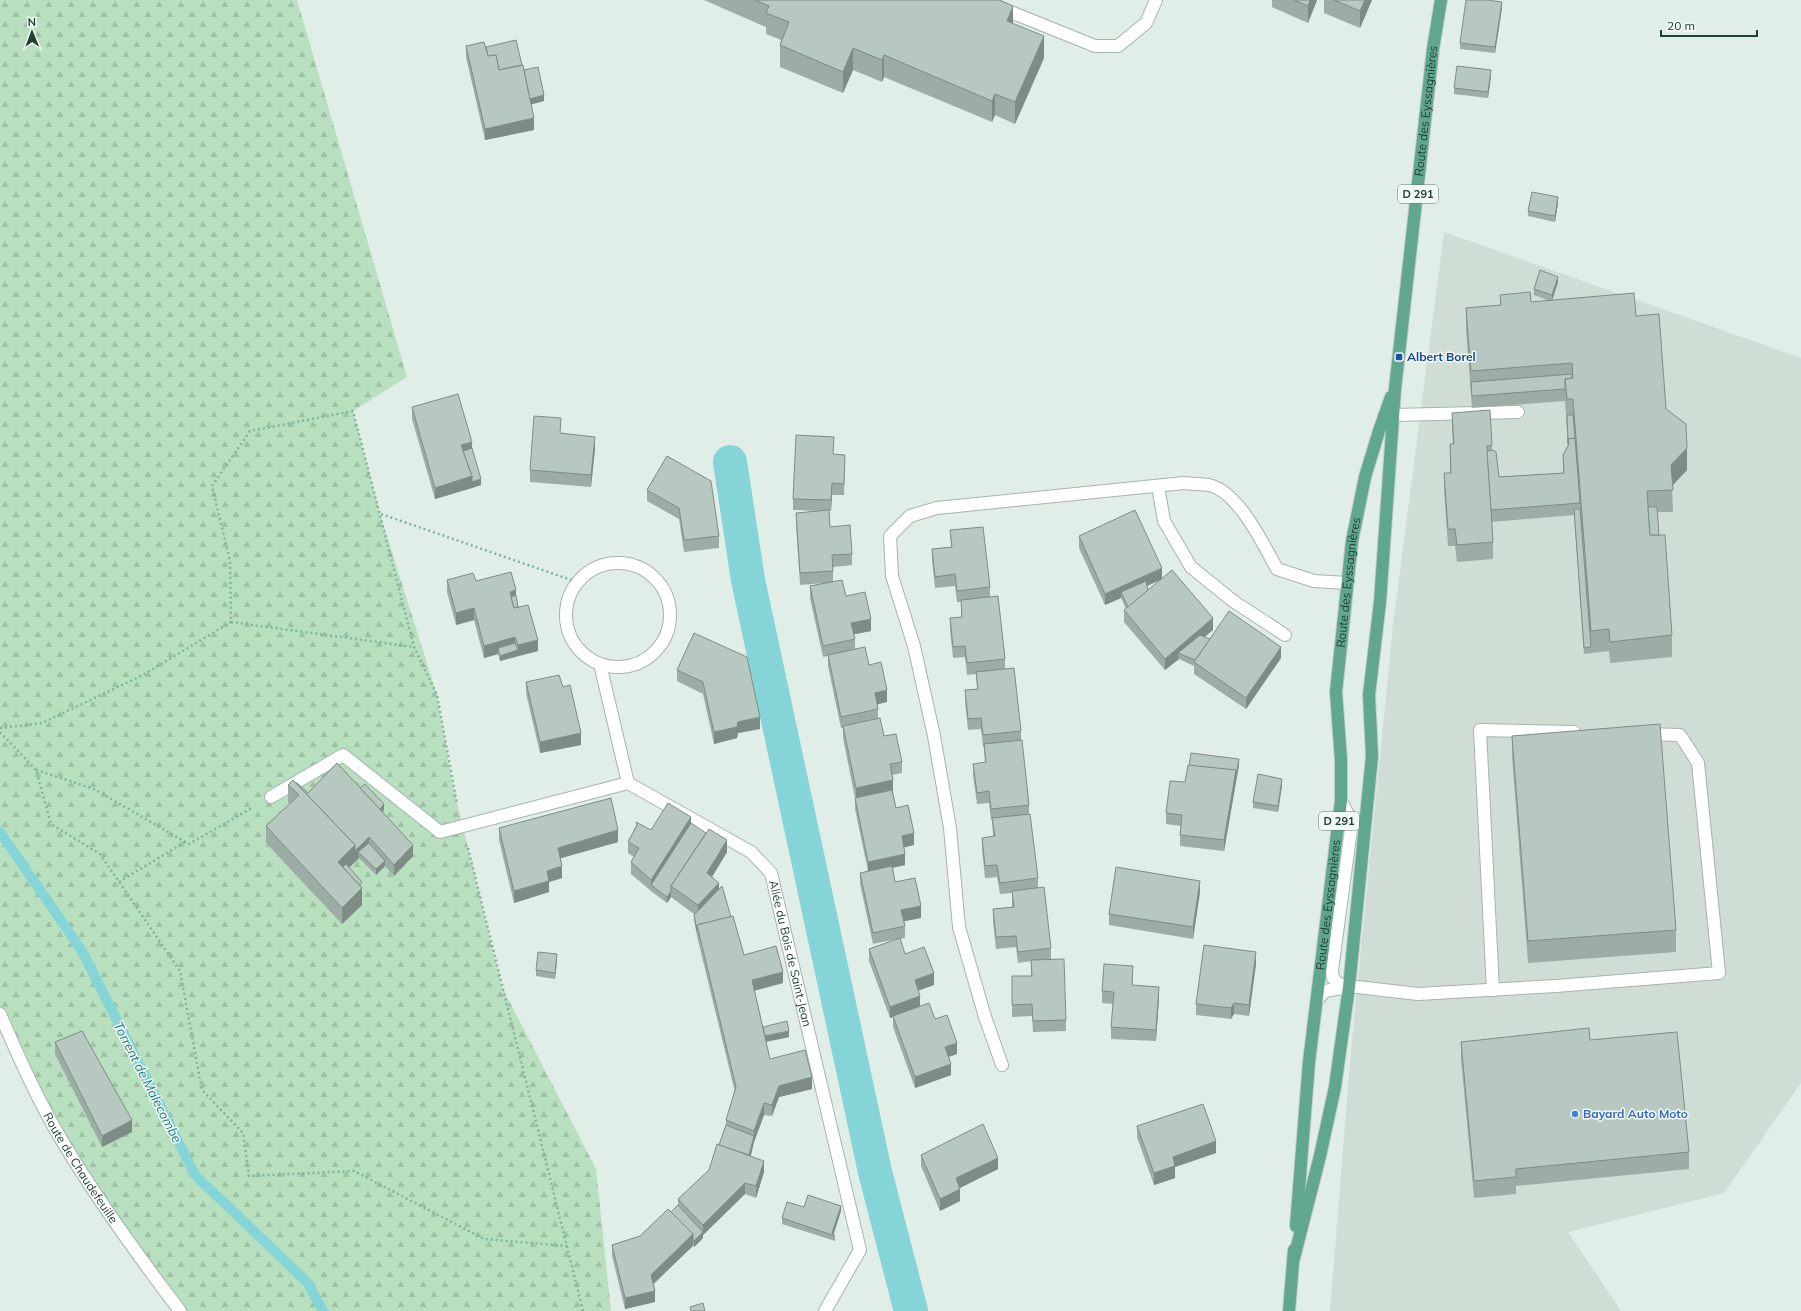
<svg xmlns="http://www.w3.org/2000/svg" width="1801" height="1311" viewBox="0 0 1801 1311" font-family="Mulish,sans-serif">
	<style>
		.built { fill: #cfddd5 }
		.forest { fill: url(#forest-firs) }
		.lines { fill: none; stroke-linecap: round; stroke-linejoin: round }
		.stream { stroke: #84d4d8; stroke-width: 10 }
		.canal { stroke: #84d4d8; stroke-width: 34 }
		.minor-casing { stroke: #a3b6ae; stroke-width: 14 }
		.major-casing { stroke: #c1cac6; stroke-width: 14 }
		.path { stroke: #7fb49d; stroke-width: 2.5; stroke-dasharray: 2 3; stroke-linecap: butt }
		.minor { stroke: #fff; stroke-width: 12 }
		.major { stroke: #61a78d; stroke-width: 12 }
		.wall { fill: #9daca4; fill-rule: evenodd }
		.shaded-wall { fill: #7f8c86 }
		.building { fill: #b6c8bf; stroke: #7f8c86 }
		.transit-dot { fill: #1a4fb4; stroke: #f2f9f5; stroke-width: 1.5 }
		.shop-dot { fill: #3f7fe0; stroke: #f2f9f5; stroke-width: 1.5 }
		.labels { text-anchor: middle; stroke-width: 3; stroke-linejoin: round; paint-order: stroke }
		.shield { fill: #f2f9f5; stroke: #5f786e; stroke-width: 1 }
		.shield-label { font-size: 11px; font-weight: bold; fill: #204034 }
		.street-label { font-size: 12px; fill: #204034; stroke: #f2f9f5 }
		.transit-label { font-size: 12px; font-weight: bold; fill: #164399; stroke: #f2f9f5; text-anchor: start }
		.shop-label { font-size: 12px; font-weight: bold; fill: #366cbe; stroke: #f2f9f5; text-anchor: start }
		.water-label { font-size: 13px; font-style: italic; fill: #147c82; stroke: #f2f9f5 }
	</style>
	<defs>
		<pattern id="forest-firs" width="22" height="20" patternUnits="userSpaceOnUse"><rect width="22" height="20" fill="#b8e0be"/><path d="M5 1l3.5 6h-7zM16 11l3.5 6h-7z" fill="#9ec1a4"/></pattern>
	</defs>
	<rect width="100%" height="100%" fill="#e1ede7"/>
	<polygon class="built" points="1444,232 1801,358 1801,1083 1724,1193 1568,1232 1621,1311 1330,1311 1351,1050 1393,625"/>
	<polygon class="forest" points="0,0 297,0 407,377 353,411 380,514 437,695 453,786 502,987 596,1169 611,1311 180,1311 64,1144 0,1008"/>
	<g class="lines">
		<polyline class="stream" points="0,832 82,951 195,1175 307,1282 323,1311"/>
		<polyline class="canal" points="730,462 748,580 875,1172 911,1311"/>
		<g class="minor-casing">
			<g id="minor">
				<polyline points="981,0 1095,46 1118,46 1146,23 1156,0"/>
				<polyline points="1394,415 1518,412"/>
				<polyline points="1158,486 1164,521 1191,567 1233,601 1285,635"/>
				<circle cx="618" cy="615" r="52"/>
				<path id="s1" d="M600,664l28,119 123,69 20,21 89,377 -35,61"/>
				<polyline points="271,797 343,755 440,832 628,783"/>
				<polyline points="1341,801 1352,822 1332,970 1333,978 1340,985 1418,994 1556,986 1719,973 1698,763 1680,735 1645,734"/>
				<polyline points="1493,990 1480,730 1574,732"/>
				<polyline points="1317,1000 1325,991 1348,987"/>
				<path id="s2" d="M0,1014c19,44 39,89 64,130 35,58 75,113 116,167"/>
				<path d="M1002,1065l-17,-48 -26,-90 -9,-99 -16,-92 -20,-90 -22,-70 -2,-40 20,-20 27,-8 247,-25c8,1 17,1 25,2 30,7 54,59 68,84l37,12 33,2"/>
			</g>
		</g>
		<g class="major-casing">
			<g id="major">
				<path id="s3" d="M1296,1226l13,-164 32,-261v-41l-5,-68 16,-151 13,-64 14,-46 12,-34"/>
				<path id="s4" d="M1294,1258l26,-102 15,-69 14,-100 23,-231 -3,-61 11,-93 15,-213 38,-340 8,-49"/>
				<polyline points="1289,1311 1294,1250"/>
			</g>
		</g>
		<g class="path">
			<polyline points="381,514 577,582"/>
			<polyline points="231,622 414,647"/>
			<polyline points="0,728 42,723 143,675 231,622 230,561 212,486 250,431 353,411 414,647 437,695 457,804"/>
			<polyline points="0,732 36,770 51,824 100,854 180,971 202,1090 243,1133 249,1176 354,1171 484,1239 567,1246"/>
			<polyline points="36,770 94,789 189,844 252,808"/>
			<polyline points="468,848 583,1311"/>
			<polyline points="119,882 185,842"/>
		</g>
		<use href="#minor" class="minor"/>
		<use href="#major" class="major"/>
	</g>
	<g class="wall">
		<polygon points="704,0 999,0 1013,23 1044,58 1015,124 995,115 992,122 884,77 882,82 853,70 843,93 780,67 780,45 781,40 766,34 766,27"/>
		<polygon points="1272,0 1317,0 1308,23 1272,7"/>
		<polygon points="1324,0 1372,0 1360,28 1324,13"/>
		<polygon points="1502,8 1495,53 1460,49 1460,43"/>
		<polygon points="466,46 486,47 522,65 524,70 544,101 531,104 534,130 485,140 466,57"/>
		<polygon points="1491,76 1488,98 1454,94 1454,88"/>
		<polygon points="1558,203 1555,222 1528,216 1528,211"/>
		<polygon points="1558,282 1552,300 1636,316 1666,409 1687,470 1672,486 1673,512 1657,512 1659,535 1672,635 1672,657 1610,663 1609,651 1584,654 1574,515 1492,522 1493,542 1493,559 1457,562 1455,546 1448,546 1444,490 1444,473 1450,473 1450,444 1453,444 1452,430 1452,413 1492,445 1492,450 1499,477 1563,473 1563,455 1568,446 1565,401 1472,408 1466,330 1466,308 1500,305 1500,295 1531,302 1550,301 1534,295 1534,289"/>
		<polygon points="412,407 472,448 481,485 435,499 412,419"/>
		<polygon points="561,433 595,449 591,487 530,482 530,470"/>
		<polygon points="833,455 845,467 844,495 832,495 831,511 829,511 830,527 852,554 852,565 833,567 833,582 846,596 871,631 854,634 855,639 855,649 869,665 887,702 877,704 878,709 878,719 884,736 902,762 902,773 892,775 893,792 896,808 914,845 904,847 905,865 893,868 895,882 921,918 904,921 905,926 905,938 900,939 905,954 934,985 918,990 920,1006 935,1019 957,1054 949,1057 951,1075 915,1088 893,1027 893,1017 890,1018 869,961 869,949 897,939 873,944 860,884 860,873 868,871 855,809 855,798 843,738 843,728 841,728 828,666 828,656 823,657 810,598 810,586 824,583 800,585 796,524 796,513 820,511 793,510 793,499"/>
		<polygon points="667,456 719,536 719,548 684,552 679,519 647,501 647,490"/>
		<polygon points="950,530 990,587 990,597 1005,659 1005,669 1021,731 1021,741 1029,805 1029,814 1038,878 1038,888 1051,948 1051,959 1066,1020 1066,1031 1033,1032 1032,1016 1012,1017 1012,976 1031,976 1031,961 1018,963 1016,947 996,949 993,921 993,909 1012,907 1012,893 1000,894 997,877 985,878 982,849 982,838 993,836 992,820 991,820 989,803 977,804 973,775 973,764 985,763 984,747 983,747 981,729 968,730 965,701 965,690 977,689 976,674 967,675 965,657 953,658 950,629 950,618 961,617 961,602 957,602 955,586 935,588 932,560 932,549 951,547"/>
		<path d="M1079,536l83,43 51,51 -9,7 6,2 71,19 -35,51 -52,-35v-8l-15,-7 -14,11 -41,-48v-12l2,-1 -5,-11 -16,7 -26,-57zM1160,580l-12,10 -1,-4z"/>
		<polygon points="447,580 516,595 518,607 538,651 500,661 498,654 484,658 474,620 456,625 447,592"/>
		<polygon points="694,633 760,729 738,733 737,738 714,744 703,694 677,681 677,670"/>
		<polygon points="526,682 563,687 581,745 540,753 526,693"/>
		<polygon points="1512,736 1676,930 1676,952 1528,963 1512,757"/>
		<polygon points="1239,765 1224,851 1180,846 1180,835 1181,826 1166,824 1166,813 1185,782"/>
		<polygon points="296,783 308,793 360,788 384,810 382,811 413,856 394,876 385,866 376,875 359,858 349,867 362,887 362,905 342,924 266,843 266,826 290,804 288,802 288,785"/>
		<polygon points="1282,785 1278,812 1253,808 1253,802"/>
		<polygon points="636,822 651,830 691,823 727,852 712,877 719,889 731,917 744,955 783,983 754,991 763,1027 789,1037 766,1042 770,1059 812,1089 779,1097 772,1116 764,1115 754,1142 751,1156 764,1172 756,1198 745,1194 703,1235 703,1238 694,1247 693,1245 654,1284 655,1302 625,1309 612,1256 612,1245 640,1236 671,1212 678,1205 678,1199 709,1170 719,1145 726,1125 726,1120 735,1092 697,936 694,920 694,914 671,897 667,903 651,891 631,874 631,862 634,857 628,853 628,842 636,826"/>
		<polygon points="499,828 618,842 561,858 562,878 549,882 549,892 514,903 499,840"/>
		<polygon points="1200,892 1193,939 1109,925 1109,914"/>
		<polygon points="557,960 555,979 536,976 536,970"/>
		<polygon points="1256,964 1249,1016 1234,1014 1231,1019 1196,1015 1196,1004"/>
		<polygon points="1133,978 1133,985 1159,998 1156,1041 1111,1039 1111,1027 1113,1004 1102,1003 1102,991"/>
		<polygon points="1590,1040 1689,1152 1689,1169 1516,1186 1516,1194 1474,1198 1461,1059 1461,1042"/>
		<polygon points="55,1042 132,1132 102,1147 55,1054"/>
		<polygon points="1137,1126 1216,1153 1175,1167 1175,1178 1154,1185 1137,1137"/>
		<polygon points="921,1155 998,1169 959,1188 960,1201 940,1211 921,1166"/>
		<polygon points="804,1207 841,1211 834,1234 835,1236 835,1241 782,1224 782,1218"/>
	</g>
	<g class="shaded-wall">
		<polygon points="1310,0 1317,0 1308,23 1308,6"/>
		<polygon points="1365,0 1372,0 1360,28 1360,11"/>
		<polygon points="1502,2 1502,8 1495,53 1495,47"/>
		<polygon points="1013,6 1013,28 1007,21"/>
		<polygon points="1044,36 1044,58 1015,124 1015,102"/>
		<polygon points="853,48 853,70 843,93 843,72"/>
		<polygon points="884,55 884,77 882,82 882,60"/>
		<polygon points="1491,70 1491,76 1488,98 1488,92"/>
		<polygon points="995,94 995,115 992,122 992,101"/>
		<polygon points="544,95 544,101 529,105 529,99"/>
		<polygon points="534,118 534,130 485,140 485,129"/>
		<polygon points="1558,197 1558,203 1555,222 1555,216"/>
		<polygon points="1558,277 1558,282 1552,301 1552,295"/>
		<polygon points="595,437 595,449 591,487 591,475"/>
		<polygon points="472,442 472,453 463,456 461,445"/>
		<polygon points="1687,448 1687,470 1671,487 1671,465"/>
		<polygon points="472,476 472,488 435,499 435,488"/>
		<polygon points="481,479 481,485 472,488 472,482"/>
		<polygon points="832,483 832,495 831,511 831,500"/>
		<polygon points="1162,568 1162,579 1123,597 1121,592 1121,598 1105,605 1105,594"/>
		<polygon points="516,590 516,601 511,603 510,592"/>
		<polygon points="474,608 474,620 456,625 456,613"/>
		<polygon points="1213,618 1213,630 1183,655 1178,653 1179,659 1165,670 1165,659"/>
		<polygon points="871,619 871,631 851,635 851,623"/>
		<polygon points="515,637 515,649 498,648 498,654 484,658 484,646"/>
		<polygon points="538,640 538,651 518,656 518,645"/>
		<polygon points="1281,647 1281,658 1246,709 1246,698"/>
		<polygon points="518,650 518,656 500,661 500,656"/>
		<polygon points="887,690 887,702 875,705 875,693"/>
		<polygon points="760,717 760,729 738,733 737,738 714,744 714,732 738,722"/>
		<polygon points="581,733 581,745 540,753 540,742"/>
		<polygon points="1239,759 1239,765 1236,782 1224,851 1224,840 1236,770"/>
		<polygon points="1282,779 1282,785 1278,812 1278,806"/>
		<polygon points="893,780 893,792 856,800 856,788"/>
		<polygon points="384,804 384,810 377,818 377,813"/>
		<polygon points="691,817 691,829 651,885 651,880"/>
		<polygon points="618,830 618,842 558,859 558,848"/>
		<polygon points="914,833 914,845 902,848 902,836"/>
		<polygon points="369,837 369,848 358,852 359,858 341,876 338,862 355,845"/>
		<polygon points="727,840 727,852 707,885 707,873"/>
		<polygon points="413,845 413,856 394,876 394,865"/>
		<polygon points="905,854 905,865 868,873 868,862"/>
		<polygon points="385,861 385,866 376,875 376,869"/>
		<polygon points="562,866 562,878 549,882 549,892 514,903 514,891 547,871"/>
		<polygon points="1200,881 1200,892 1193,939 1193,927"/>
		<polygon points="719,883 719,895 698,916 698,905"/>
		<polygon points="362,888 362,905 342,924 342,908"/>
		<polygon points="671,891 671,897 667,903 667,897"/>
		<polygon points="921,906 921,918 901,922 901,910"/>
		<polygon points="1256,952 1256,964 1249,1016 1249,1005"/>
		<polygon points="557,954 557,960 555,979 555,973"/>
		<polygon points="783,972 783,983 752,991 752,980"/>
		<polygon points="934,973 934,985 915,992 915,980"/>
		<polygon points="1159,987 1159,998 1156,1041 1156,1030"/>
		<polygon points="920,996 920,1007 890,1018 890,1007"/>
		<polygon points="1234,1003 1234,1014 1231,1019 1231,1008"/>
		<polygon points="789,1031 789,1037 764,1042 764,1037"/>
		<polygon points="957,1043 957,1054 945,1058 945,1047"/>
		<polygon points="951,1064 951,1075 915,1088 915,1077"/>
		<polygon points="812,1077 812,1089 779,1097 772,1116 772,1105 779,1086"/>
		<polygon points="764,1103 764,1115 754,1142 754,1131"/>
		<polygon points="132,1120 132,1132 102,1147 102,1136"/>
		<polygon points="754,1136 754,1142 748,1166 748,1161"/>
		<polygon points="1216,1141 1216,1153 1175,1167 1175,1178 1154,1185 1154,1173 1173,1157"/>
		<polygon points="998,1158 998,1169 956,1190 956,1178"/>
		<polygon points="764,1161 764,1172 756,1198 756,1186"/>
		<polygon points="745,1183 745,1194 703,1235 703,1238 694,1247 694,1241 703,1233 703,1225"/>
		<polygon points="960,1189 960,1201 940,1211 940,1199"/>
		<polygon points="841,1206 841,1211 833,1235 832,1233"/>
		<polygon points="693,1234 693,1246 651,1286 651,1275"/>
		<polygon points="655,1291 655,1302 625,1309 625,1298"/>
	</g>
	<g class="building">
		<polygon points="755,0 999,0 1013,6 1007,21 1044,36 1015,102 995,94 992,101 884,55 882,60 853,48 843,72 780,45 789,22 766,13 769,6"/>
		<polygon points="1294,0 1310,0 1308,6"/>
		<polygon points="1334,0 1365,0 1360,11"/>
		<polygon points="1466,0 1487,0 1502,2 1495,47 1460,43"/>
		<polygon points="516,40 522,65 499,70 496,55 488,56 486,47"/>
		<polygon points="484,42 488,56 496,55 499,70 523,65 534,118 485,129 466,46"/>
		<polygon points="1457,66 1491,70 1488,92 1454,88"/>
		<polygon points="538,67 544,95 530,99 524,70"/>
		<polygon points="1532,192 1558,197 1555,216 1528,211"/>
		<polygon points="1540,270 1558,277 1552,295 1534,289"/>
		<polygon points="1530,292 1531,302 1634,293 1636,316 1659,314 1666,409 1686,424 1687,448 1671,465 1673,490 1647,491 1650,535 1665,535 1672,635 1610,642 1609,629 1591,631 1573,399 1567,399 1565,379 1573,378 1572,363 1471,371 1466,308 1501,305 1500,295"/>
		<polygon points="1572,374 1572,378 1565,379 1565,389 1472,396 1471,382"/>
		<polygon points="458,394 472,442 461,445 472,476 435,488 412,407"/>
		<polygon points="1490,410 1492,445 1487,446 1493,542 1457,545 1455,529 1448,529 1444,473 1451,473 1450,444 1454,444 1452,413"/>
		<polygon points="1567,415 1573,415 1575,438 1568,439 1568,444"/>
		<polygon points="534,416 561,418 560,433 595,437 591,475 530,470"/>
		<polygon points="796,435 834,437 833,454 845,455 844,484 832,483 831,500 793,499"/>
		<polygon points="1575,438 1580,503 1491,510 1487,451 1493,450 1496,452 1499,477 1564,473 1563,455 1569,444 1568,439"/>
		<polygon points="472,448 481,479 472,482 472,476 463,451"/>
		<polygon points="667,456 711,481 719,536 684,540 679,508 647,490"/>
		<polygon points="1648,507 1657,507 1659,535 1650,535"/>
		<polygon points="1574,509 1580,509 1591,647 1584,648"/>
		<polygon points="829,510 830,527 850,525 852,554 832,555 833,571 800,573 796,513"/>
		<polygon points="1135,510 1162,568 1105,594 1079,536"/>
		<polygon points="983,527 990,587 957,591 955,574 935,577 932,549 952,547 950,530"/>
		<polygon points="1172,570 1213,618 1165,659 1124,610"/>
		<polygon points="511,572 516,590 510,592 514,608 528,605 538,640 518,645 515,637 484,646 474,608 456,613 447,580 473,573 476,581"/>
		<polygon points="842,580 846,596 865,592 871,619 851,623 855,639 823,646 810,586"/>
		<polygon points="1146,581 1148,590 1128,607 1121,592"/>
		<polygon points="516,595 518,607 514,608 511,597"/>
		<polygon points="998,596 1005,659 967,663 965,646 953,647 950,618 962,617 961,600"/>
		<polygon points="1229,611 1281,647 1246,698 1194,662"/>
		<polygon points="694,633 747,657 760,717 738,722 737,727 714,732 703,682 677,670"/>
		<polygon points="1200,635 1210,639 1195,660 1178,653"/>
		<polygon points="515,643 518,650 500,656 498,648"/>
		<polygon points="865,647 869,665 881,662 887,690 875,693 878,709 841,717 828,655"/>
		<polygon points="1014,668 1021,731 983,735 981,718 968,719 965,690 978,689 976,672"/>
		<polygon points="559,675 563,687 570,685 581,733 540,742 526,682"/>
		<polygon points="880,718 884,736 896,734 902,762 890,764 893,780 856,788 843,726"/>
		<polygon points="1660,724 1676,930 1528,941 1512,736"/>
		<polygon points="1022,740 1029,805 991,809 989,791 977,793 973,764 986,762 984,744"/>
		<polygon points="1191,753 1239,759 1236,776 1236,770 1189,766"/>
		<polygon points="337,763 413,845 394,865 369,837 355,851 355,845 296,783 297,783 308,793"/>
		<polygon points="1188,765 1236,770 1224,840 1180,835 1182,815 1166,813 1170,781 1185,782"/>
		<polygon points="1258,774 1282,779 1278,806 1253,802"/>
		<polygon points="293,780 355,845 338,862 362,888 342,908 266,826 299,795 288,785"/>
		<polygon points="365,784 384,804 380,809 360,788"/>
		<polygon points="892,790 896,808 908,805 914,833 902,836 905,854 868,862 855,798"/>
		<polygon points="611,798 618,830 558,848 562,866 547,871 549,881 514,891 499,828"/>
		<polygon points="668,803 691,817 651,880 631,862 639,848 628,842 637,825 636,822 651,830"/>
		<polygon points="1030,814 1038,878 1000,883 997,865 985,866 982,838 995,836 992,818"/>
		<polygon points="691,823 706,833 671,886 671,891 667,897 651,885"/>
		<polygon points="709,829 727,840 707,873 719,883 698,905 671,886"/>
		<polygon points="369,843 385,861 376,869 358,852"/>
		<polygon points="346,864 362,882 359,885 343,867"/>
		<polygon points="892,866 895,882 915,878 921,906 901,910 905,926 873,933 860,873"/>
		<polygon points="1116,867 1200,881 1193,927 1109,914"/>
		<polygon points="722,886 731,917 697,925 697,931 694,915"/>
		<polygon points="1044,887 1051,948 1018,952 1016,936 996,937 993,909 1014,907 1012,891"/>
		<polygon points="733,916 744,955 776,946 783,972 752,980 770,1059 805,1050 812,1077 779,1086 772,1105 764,1103 754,1131 726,1120 736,1087 697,925"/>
		<polygon points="900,938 905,954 924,947 934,973 915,980 920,996 890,1007 869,949"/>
		<polygon points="1204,945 1256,952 1249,1005 1234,1003 1231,1008 1196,1004"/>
		<polygon points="538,952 557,954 555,973 536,970"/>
		<polygon points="1064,959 1066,1020 1033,1021 1032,1004 1012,1005 1012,976 1032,976 1031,960"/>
		<polygon points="1104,964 1133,966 1132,985 1159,987 1156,1030 1111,1027 1114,992 1102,991"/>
		<polygon points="929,1003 935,1019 947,1015 957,1043 945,1047 951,1064 915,1077 893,1016"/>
		<polygon points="787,1021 789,1031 765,1036 763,1027"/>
		<polygon points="1589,1028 1590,1040 1677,1032 1689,1152 1516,1169 1516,1177 1474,1181 1461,1042"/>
		<polygon points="82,1031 132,1120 102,1136 55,1042"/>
		<polygon points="1203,1104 1216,1141 1173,1157 1175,1166 1154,1173 1137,1126"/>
		<polygon points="983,1124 998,1158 956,1178 960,1189 940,1199 921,1155"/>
		<polygon points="726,1125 754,1136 749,1155 719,1145"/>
		<polygon points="717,1144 764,1161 756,1186 745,1183 703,1225 678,1199 709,1170"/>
		<polygon points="808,1195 841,1206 832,1233 835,1236 782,1218 787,1202 804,1207"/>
		<polygon points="678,1205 703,1232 694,1241 693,1239 693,1234 671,1212"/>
		<polygon points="668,1209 693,1234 651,1275 655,1291 625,1298 612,1245 640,1236"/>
		<polygon points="703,1303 705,1311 691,1311 690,1307"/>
	</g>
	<rect class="transit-dot" x="1395" y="353" width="8" height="8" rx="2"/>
	<circle class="shop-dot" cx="1575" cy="1114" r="4"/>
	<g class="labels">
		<g class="shield">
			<rect x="1398" y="185" width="40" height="18" rx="3"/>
			<rect x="1319" y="812" width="40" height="18" rx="3"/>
		</g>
		<g class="shield-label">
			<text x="1418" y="198">D 291</text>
			<text x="1339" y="825">D 291</text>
		</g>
		<g class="street-label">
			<text dy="4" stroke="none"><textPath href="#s4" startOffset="1157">Route des Eyssagnières</textPath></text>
			<text dy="4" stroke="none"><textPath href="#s3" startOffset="647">Route des Eyssagnières</textPath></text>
			<text dy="4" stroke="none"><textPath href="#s3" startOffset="323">Route des Eyssagnières</textPath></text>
			<text dy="4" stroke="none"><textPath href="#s1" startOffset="375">Allée du Bois de Saint-Jean</textPath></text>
			<text dy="4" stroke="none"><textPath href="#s2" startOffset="174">Route de Chaudefeuille</textPath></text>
		</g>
		<g class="transit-label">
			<text x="1407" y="361">Albert Borel</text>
		</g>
		<g class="shop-label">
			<text x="1583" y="1118">Bayard Auto Moto</text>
		</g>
		<g class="water-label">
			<text transform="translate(148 1082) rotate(63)" y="5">Torrent de Malecombe</text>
		</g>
	</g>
	<g transform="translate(32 32) rotate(359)" stroke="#f2f9f5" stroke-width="3" paint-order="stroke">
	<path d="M0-3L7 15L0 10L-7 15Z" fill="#204034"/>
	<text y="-6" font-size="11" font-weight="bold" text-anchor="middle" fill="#204034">N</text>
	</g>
	<path d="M1661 30v6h96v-6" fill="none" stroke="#204034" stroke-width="2"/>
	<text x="1667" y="30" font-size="12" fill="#204034" stroke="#f2f9f5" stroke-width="3" paint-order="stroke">20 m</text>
</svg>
